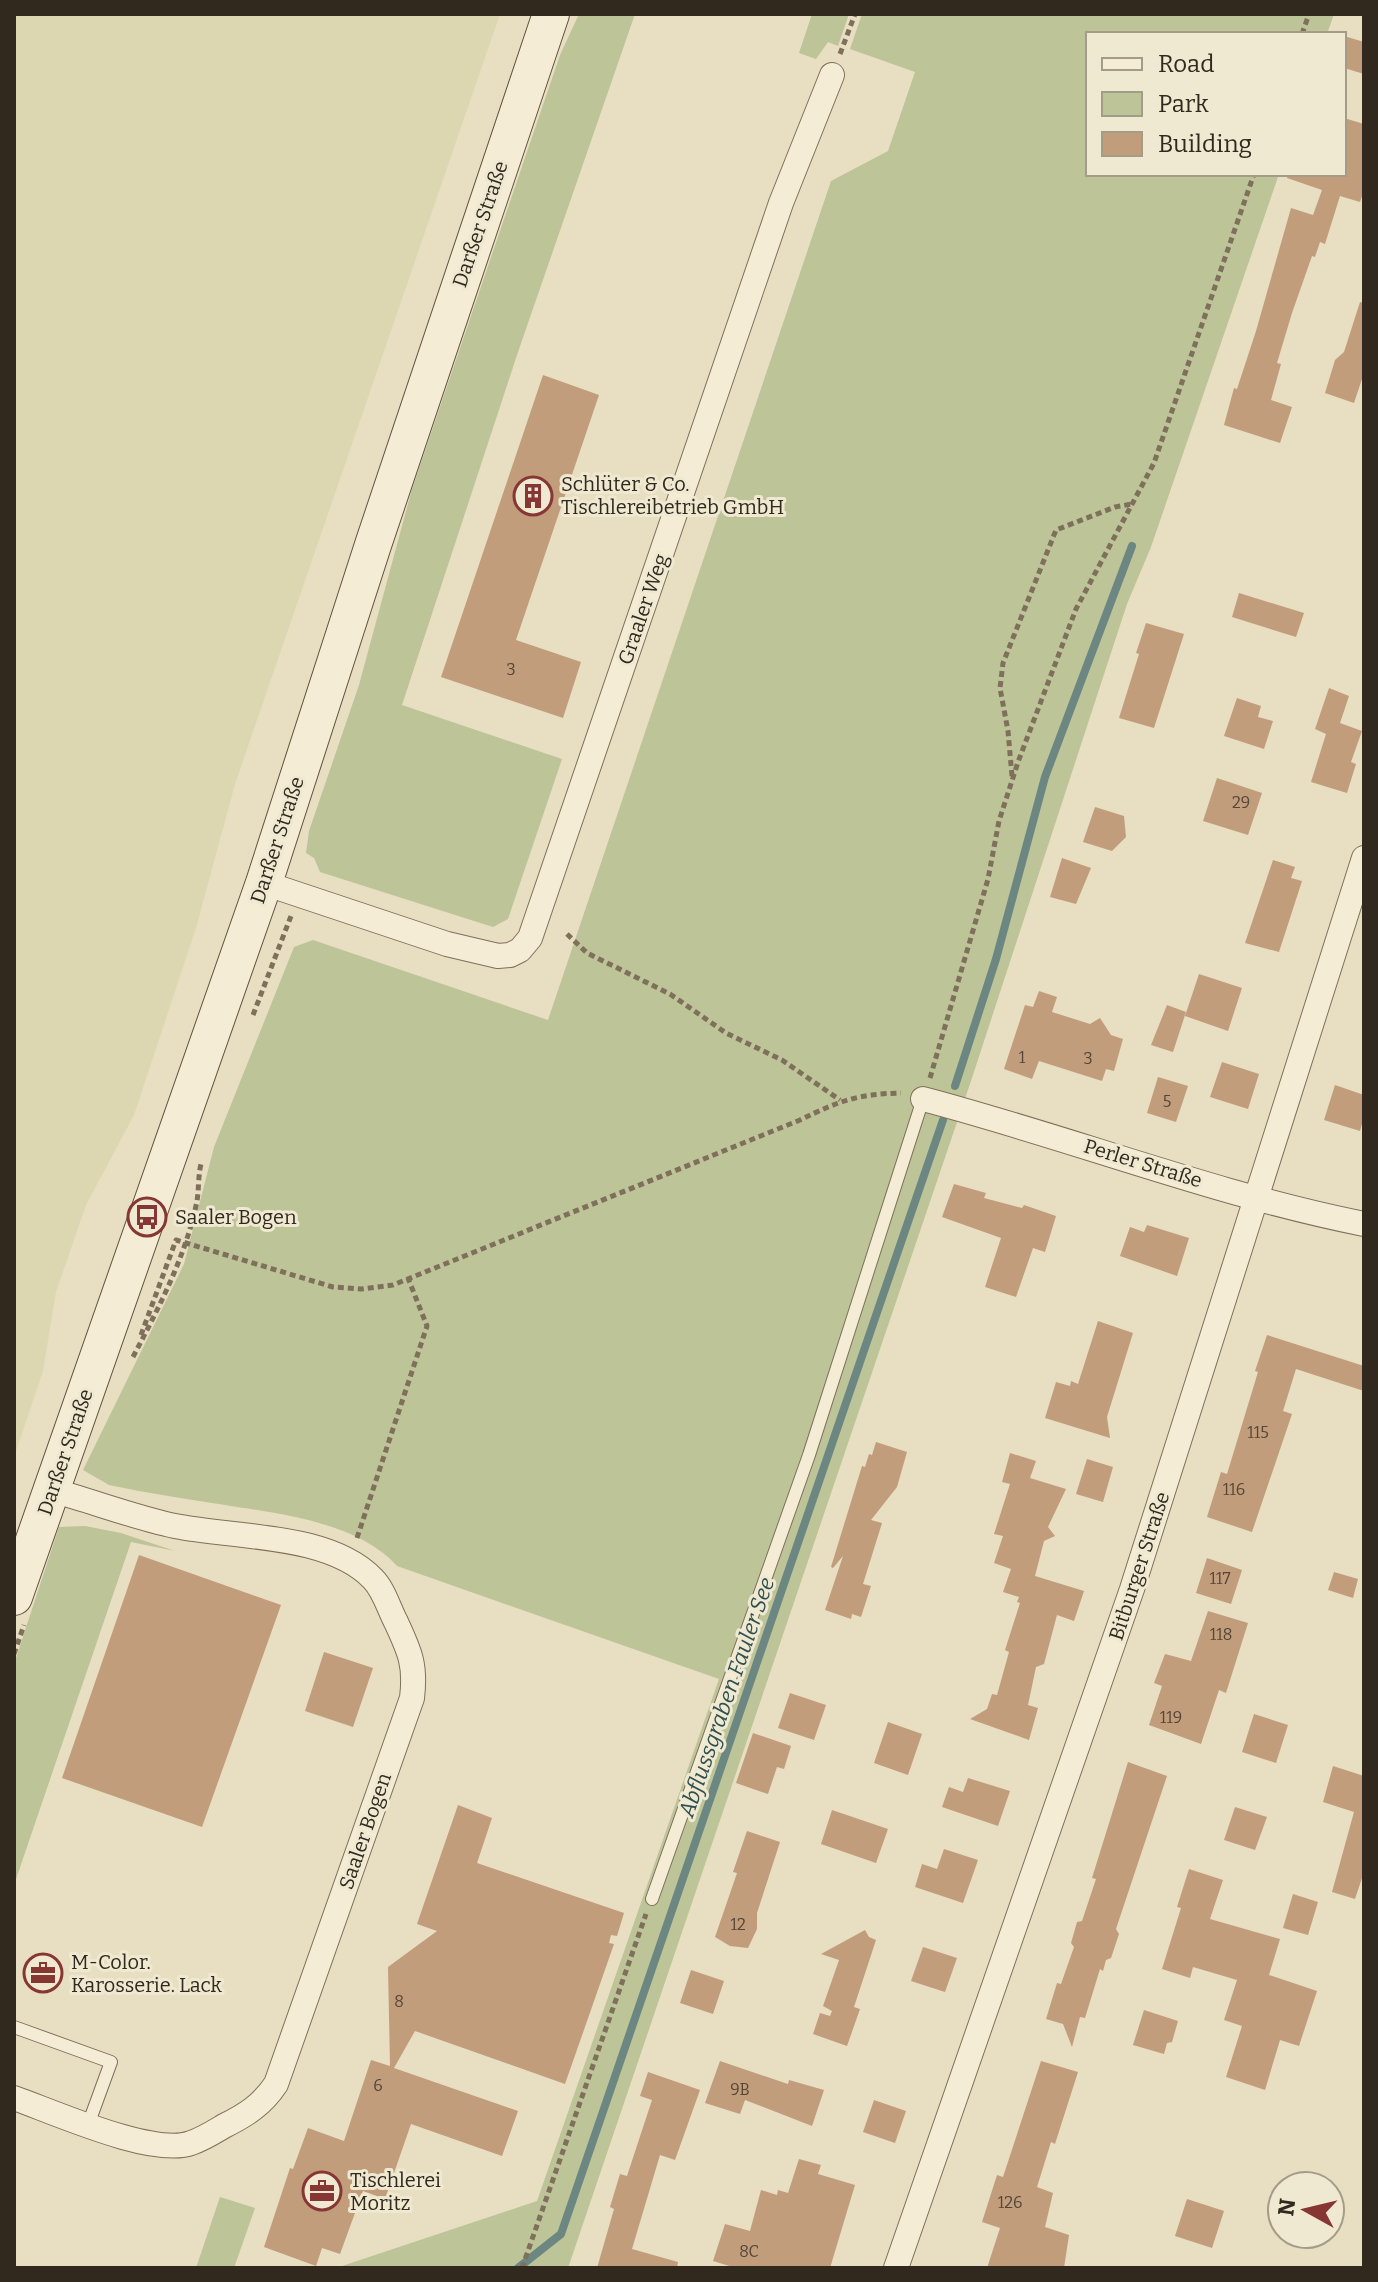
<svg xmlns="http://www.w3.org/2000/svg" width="1378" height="2282" viewBox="0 0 1378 2282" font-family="Bitter,serif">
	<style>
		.farmland { fill: #dcd7b1 }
		.green { fill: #bdc498 }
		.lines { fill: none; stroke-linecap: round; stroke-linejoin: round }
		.stream { stroke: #6c8782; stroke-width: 8 }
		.building { fill: #c19d7c }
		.service-casing { stroke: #7f705c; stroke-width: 14 }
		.minor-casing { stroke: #7f705c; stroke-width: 26 }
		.secondary-casing { stroke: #61523f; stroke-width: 38 }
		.path { stroke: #7f705c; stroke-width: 5; stroke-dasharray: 6 4; stroke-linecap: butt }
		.service { stroke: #f4ecd4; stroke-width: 12 }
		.minor { stroke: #f4ecd4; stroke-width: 24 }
		.secondary { stroke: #f4ecd4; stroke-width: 36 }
		.labels { text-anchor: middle; stroke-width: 6; stroke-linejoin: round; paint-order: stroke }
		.number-label { font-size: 16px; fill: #554536 }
		.street-label { font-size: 20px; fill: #31281e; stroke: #f0e9d1 }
		.poi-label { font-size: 20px; fill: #31281e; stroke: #f0e9d1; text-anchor: start }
		.water-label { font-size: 22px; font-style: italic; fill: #2f4f4f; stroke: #f0e9d1 }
	</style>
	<rect width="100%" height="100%" fill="#e8dec2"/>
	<polygon class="farmland" points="14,14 500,14 235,784 196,928 134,1115 86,1205 56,1292 43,1371 14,1457"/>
	<g class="green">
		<polygon points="579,14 635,14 518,352 402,705 562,759 508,919 493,927 320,872 314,858 306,853 309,831 359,685 412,489 560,55"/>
		<polygon points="812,14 849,14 838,46 828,42 816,59 799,53"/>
		<path d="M862,14h472l-7,20h-239v140h191l-128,373 -24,57 -156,477 -403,1187h-232l201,-67 182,-522 -322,-113c-39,-44 -117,-52 -172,-61 -39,-6 -78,-12 -116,-20l-26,-15 101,-206 30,-117 80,-200 19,-7 235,80 283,-839 57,-30 27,-79 -65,-23z"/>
		<polygon points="85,1526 121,1533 175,1551 131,1542 14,1885 14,1664 59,1527"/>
		<polygon points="220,2197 255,2208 234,2268 196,2268"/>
	</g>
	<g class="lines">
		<g class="stream">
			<polyline points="955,1086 996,959 1045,777 1132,546"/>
			<polyline points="518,2268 561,2234 943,1120"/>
		</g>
	</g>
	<g class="building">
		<polygon points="1344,36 1364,42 1364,74 1344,68"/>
		<polygon points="1344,118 1364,124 1364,190 1360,202 1340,196 1325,244 1320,242 1315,257 1312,256 1292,313 1277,363 1281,364 1271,400 1292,407 1280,443 1224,425 1234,388 1237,389 1256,331 1291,208 1313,215 1322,190 1287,178 1288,174 1344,174"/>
		<polygon points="1360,302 1364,303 1364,373 1354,403 1325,393 1335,360 1344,352"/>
		<polygon points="543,375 599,395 516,640 581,662 563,718 441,677"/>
		<polygon points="1239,593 1304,613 1296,637 1232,617"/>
		<polygon points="1146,623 1184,634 1154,728 1119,718 1139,654 1136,653"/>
		<polygon points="1329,688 1349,696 1340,723 1362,731 1351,762 1356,764 1347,793 1311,782 1326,734 1315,729"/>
		<polygon points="1237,698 1261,706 1258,717 1273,721 1264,749 1224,736"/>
		<polygon points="1217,778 1262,793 1248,835 1203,821"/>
		<polygon points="1095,807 1124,816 1126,837 1112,851 1083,842"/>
		<polygon points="1062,858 1091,868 1076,904 1050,897"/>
		<polygon points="1273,860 1295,867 1291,878 1302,881 1279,952 1245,943"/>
		<polygon points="1199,974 1242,988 1228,1031 1185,1016"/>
		<polygon points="1039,991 1057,997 1052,1012 1090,1024 1100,1018 1111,1035 1123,1039 1114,1071 1106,1069 1102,1081 1039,1061 1032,1079 1004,1069 1025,1005 1033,1007"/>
		<polygon points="1167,1005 1186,1012 1173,1052 1151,1045"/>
		<polygon points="1222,1062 1259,1074 1248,1109 1210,1097"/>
		<polygon points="1158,1077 1188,1086 1176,1122 1147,1113"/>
		<polygon points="1335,1085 1364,1095 1364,1117 1360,1131 1324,1120"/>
		<polygon points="954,1184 986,1193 984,1198 1022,1208 1024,1205 1056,1216 1045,1252 1033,1248 1016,1297 985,1287 1001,1238 942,1217"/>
		<polygon points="1147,1225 1189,1238 1177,1276 1120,1256 1130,1227 1144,1232"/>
		<polygon points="1098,1321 1133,1333 1107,1417 1110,1438 1045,1418 1056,1382 1070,1386 1071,1381 1078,1384"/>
		<polygon points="1267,1335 1364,1366 1364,1391 1296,1369 1283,1411 1292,1414 1252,1532 1207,1517 1221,1472 1227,1474 1258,1372 1255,1371"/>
		<polygon points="876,1442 907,1452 897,1487 871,1520 882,1523 863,1584 871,1586 861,1617 852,1614 851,1619 825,1610 843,1556 833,1568 831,1567 862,1466 865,1467 869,1454 872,1455"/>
		<polygon points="1010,1453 1036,1461 1030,1478 1066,1489 1048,1527 1055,1536 1044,1541 1035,1576 1084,1591 1074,1621 1057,1615 1044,1664 1036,1667 1028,1705 1038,1708 1029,1740 970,1719 987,1709 992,1694 997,1695 1009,1652 1005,1650 1020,1603 1017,1602 1019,1597 1003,1592 1011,1569 994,1563 1003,1536 994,1534 1010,1484 1002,1482"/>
		<polygon points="1087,1459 1113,1467 1103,1502 1076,1494"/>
		<polygon points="139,1555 281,1605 202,1827 62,1778"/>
		<polygon points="1207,1558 1242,1570 1231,1604 1196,1593"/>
		<polygon points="1334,1572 1358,1579 1353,1598 1328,1590"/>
		<polygon points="1208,1611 1248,1623 1226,1693 1219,1690 1201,1744 1149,1725 1162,1686 1154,1683 1165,1654 1191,1661"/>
		<polygon points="324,1652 373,1668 353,1727 305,1711"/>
		<polygon points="790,1693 826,1705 814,1740 778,1728"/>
		<polygon points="1254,1714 1288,1725 1276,1763 1242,1752"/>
		<polygon points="888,1722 922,1734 908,1775 874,1763"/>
		<polygon points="753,1733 791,1746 784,1769 777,1767 768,1794 736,1783"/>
		<polygon points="1128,1762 1167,1776 1116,1929 1119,1934 1111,1958 1106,1960 1103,1971 1100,1969 1085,2018 1080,2017 1072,2047 1063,2024 1046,2019 1057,1983 1061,1984 1074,1947 1071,1943 1077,1922 1082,1921 1096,1879 1092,1878"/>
		<polygon points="1333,1766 1364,1776 1364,1872 1355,1899 1332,1892 1354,1812 1323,1802"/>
		<polygon points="968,1778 1010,1791 998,1826 942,1807 949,1787 963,1792"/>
		<polygon points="458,1805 492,1818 477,1863 624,1913 617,1936 611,1935 609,1943 614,1944 565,2084 415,2031 394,2068 518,2111 502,2156 411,2124 385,2199 363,2191 340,2254 322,2248 316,2266 264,2247 290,2168 293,2169 308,2128 344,2141 371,2060 390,2066 388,1967 437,1931 417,1924"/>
		<polygon points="1235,1807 1267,1817 1255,1850 1224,1840"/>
		<polygon points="832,1810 888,1829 876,1863 821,1844"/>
		<polygon points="747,1831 780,1842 757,1913 757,1929 748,1948 730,1946 715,1937 737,1873 733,1872"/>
		<polygon points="944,1849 978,1860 963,1903 915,1887 922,1864 937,1869"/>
		<polygon points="1189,1869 1223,1880 1210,1919 1280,1939 1269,1975 1317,1991 1299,2046 1280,2040 1265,2090 1226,2077 1242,2026 1224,2020 1237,1980 1193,1967 1190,1978 1162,1969 1181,1908 1177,1907"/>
		<polygon points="1293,1894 1318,1902 1308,1935 1283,1928"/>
		<polygon points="865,1930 869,1937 876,1940 854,2007 860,2009 847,2046 813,2034 820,2013 830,2016 832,2011 823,2006 839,1960 821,1954"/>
		<polygon points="923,1947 957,1958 945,1992 911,1981"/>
		<polygon points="691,1970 724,1981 713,2014 680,2003"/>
		<polygon points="1144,2010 1178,2021 1172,2042 1167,2043 1164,2054 1133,2045"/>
		<polygon points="720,2061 788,2084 789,2080 824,2090 812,2126 745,2100 740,2114 705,2103"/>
		<polygon points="1041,2061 1078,2072 1055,2144 1051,2142 1037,2187 1053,2193 1045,2227 1069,2235 1064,2268 987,2268 1000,2228 982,2222 997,2175 1003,2177"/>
		<polygon points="648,2072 700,2090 675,2160 660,2155 632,2249 678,2262 677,2268 597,2268 614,2209 610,2207 620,2174 627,2176 652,2100 640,2096"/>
		<polygon points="874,2100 906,2111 895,2143 863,2132"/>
		<polygon points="799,2159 821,2165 818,2174 855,2185 830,2268 736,2268 713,2261 725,2224 750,2231 761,2190 777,2195 778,2190 788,2193"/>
		<polygon points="1187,2199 1224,2211 1212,2248 1175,2236"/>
	</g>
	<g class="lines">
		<g class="service-casing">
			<g id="service">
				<polyline points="652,1899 809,1455 923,1099"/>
				<polyline points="14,2027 111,2062 88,2125"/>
			</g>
		</g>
		<g class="minor-casing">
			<g id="minor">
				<polyline points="264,883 447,944 498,956 510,955 520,950 530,938 781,203 832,75"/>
				<path d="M923,1099c148,39 291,95 441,125"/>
				<path d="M14,2098c40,14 139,59 177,45 12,-4 23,-11 33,-17 22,-11 38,-21 52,-42l136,-386c4,-33 -2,-46 -16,-76 -7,-13 -12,-32 -23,-43 -44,-46 -139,-41 -198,-53 -42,-9 -83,-25 -124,-36"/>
				<polyline points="896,2268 1132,1589 1364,858"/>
			</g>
		</g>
		<g class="secondary-casing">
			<polyline id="secondary" points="14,1597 264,883 373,545 551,14"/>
		</g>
		<g class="path">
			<polyline points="1302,34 1309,14"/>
			<polyline points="840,54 855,14"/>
			<polyline points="1012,776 1008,731 1000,688 1003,663 1056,530 1115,507 1132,504"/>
			<polyline points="567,934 587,953 670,994 726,1033 782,1060 840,1100"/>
			<polyline points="253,1015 291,916"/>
			<polyline points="930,1078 988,879 999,821 1018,762 1076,609 1154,463 1254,174"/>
			<path d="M141,1335l35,-95 157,47 28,2 32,-4 407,-165c39,-19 57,-26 101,-27"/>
			<path d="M133,1357c26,-50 53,-101 64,-156 2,-12 1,-25 4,-37"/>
			<polyline points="357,1538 427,1326 408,1278"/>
			<polyline points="14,1654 24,1625"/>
			<polyline points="522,2268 646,1914"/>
		</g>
		<use href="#service" class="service"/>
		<use href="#minor" class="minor"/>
		<use href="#secondary" class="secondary"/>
	</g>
	<defs>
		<g id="building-ring" transform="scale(2)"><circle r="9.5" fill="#f0e9d1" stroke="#873733" stroke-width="1.5"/><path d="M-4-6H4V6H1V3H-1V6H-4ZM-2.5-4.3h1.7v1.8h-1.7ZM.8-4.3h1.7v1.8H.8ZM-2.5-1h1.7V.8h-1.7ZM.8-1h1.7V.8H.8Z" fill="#873733"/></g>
		<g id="bus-ring" transform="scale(2)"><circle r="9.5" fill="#f0e9d1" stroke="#873733" stroke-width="1.5"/><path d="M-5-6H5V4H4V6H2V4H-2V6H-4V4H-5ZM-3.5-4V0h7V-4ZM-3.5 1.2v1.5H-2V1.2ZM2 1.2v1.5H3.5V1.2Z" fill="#873733"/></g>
		<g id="office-ring" transform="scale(2)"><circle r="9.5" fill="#f0e9d1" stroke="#873733" stroke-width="1.5"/><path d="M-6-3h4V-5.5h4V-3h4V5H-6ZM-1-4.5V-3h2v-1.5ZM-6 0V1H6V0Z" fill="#873733"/></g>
	</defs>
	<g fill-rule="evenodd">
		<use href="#building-ring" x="533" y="496"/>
		<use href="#bus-ring" x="147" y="1217"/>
		<use href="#office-ring" x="43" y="1973"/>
		<use href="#office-ring" x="322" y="2191"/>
	</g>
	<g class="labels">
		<g class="number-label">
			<text x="511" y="675">3</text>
			<text x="1241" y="808">29</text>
			<text x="1022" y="1063">1</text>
			<text x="1088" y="1064">3</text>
			<text x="1167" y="1107">5</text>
			<text x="1258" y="1438">115</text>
			<text x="1234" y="1495">116</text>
			<text x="1220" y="1584">117</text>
			<text x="1221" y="1640">118</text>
			<text x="1171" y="1723">119</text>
			<text x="738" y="1930">12</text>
			<text x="399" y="2007">8</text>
			<text x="378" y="2091">6</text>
			<text x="740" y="2095">9B</text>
			<text x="1010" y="2208">126</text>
			<text x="749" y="2257">8C</text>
		</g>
		<g class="street-label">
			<text transform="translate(480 224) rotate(-71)" y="7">Darßer Straße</text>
			<text transform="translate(643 609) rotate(-71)" y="7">Graaler Weg</text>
			<text transform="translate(277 840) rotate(-72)" y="7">Darßer Straße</text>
			<text transform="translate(1143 1163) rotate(17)" y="7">Perler Straße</text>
			<text transform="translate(65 1452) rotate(-71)" y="7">Darßer Straße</text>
			<text transform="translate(1139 1566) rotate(-72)" y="7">Bitburger Straße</text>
			<text transform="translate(365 1831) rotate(-71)" y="7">Saaler Bogen</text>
		</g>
		<g class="poi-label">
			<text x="561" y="491">Schlüter &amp; Co.<tspan x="561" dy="23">Tischlereibetrieb GmbH</tspan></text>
			<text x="175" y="1224">Saaler Bogen</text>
			<text x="71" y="1969">M-Color.<tspan x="71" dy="23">Karosserie. Lack</tspan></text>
			<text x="350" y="2187">Tischlerei<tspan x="350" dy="23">Moritz</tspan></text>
		</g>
		<g class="water-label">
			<text transform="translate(726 1697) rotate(-71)" y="8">Abflussgraben Fauler See</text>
		</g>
	</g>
	<rect width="1378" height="2282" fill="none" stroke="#31281e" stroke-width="32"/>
	<rect x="1086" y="32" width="260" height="144" fill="#f0e9d1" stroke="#a49c89" stroke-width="2"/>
	<rect x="1102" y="58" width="40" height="12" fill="#f4ecd4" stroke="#a49c89" stroke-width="2"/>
	<text x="1158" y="72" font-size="24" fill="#31281e">Road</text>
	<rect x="1102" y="92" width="40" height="24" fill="#bdc498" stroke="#a49c89" stroke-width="2"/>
	<text x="1158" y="112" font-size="24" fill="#31281e">Park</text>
	<rect x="1102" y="132" width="40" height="24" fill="#c19d7c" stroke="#a49c89" stroke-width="2"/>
	<text x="1158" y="152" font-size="24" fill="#31281e">Building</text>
	<g transform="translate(1306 2210) rotate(278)"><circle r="38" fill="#f0e9d1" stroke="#a49c89" stroke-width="2"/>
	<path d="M0-6L14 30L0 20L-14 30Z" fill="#873733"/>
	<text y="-12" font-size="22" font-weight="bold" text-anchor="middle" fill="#31281e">N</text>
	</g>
</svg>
